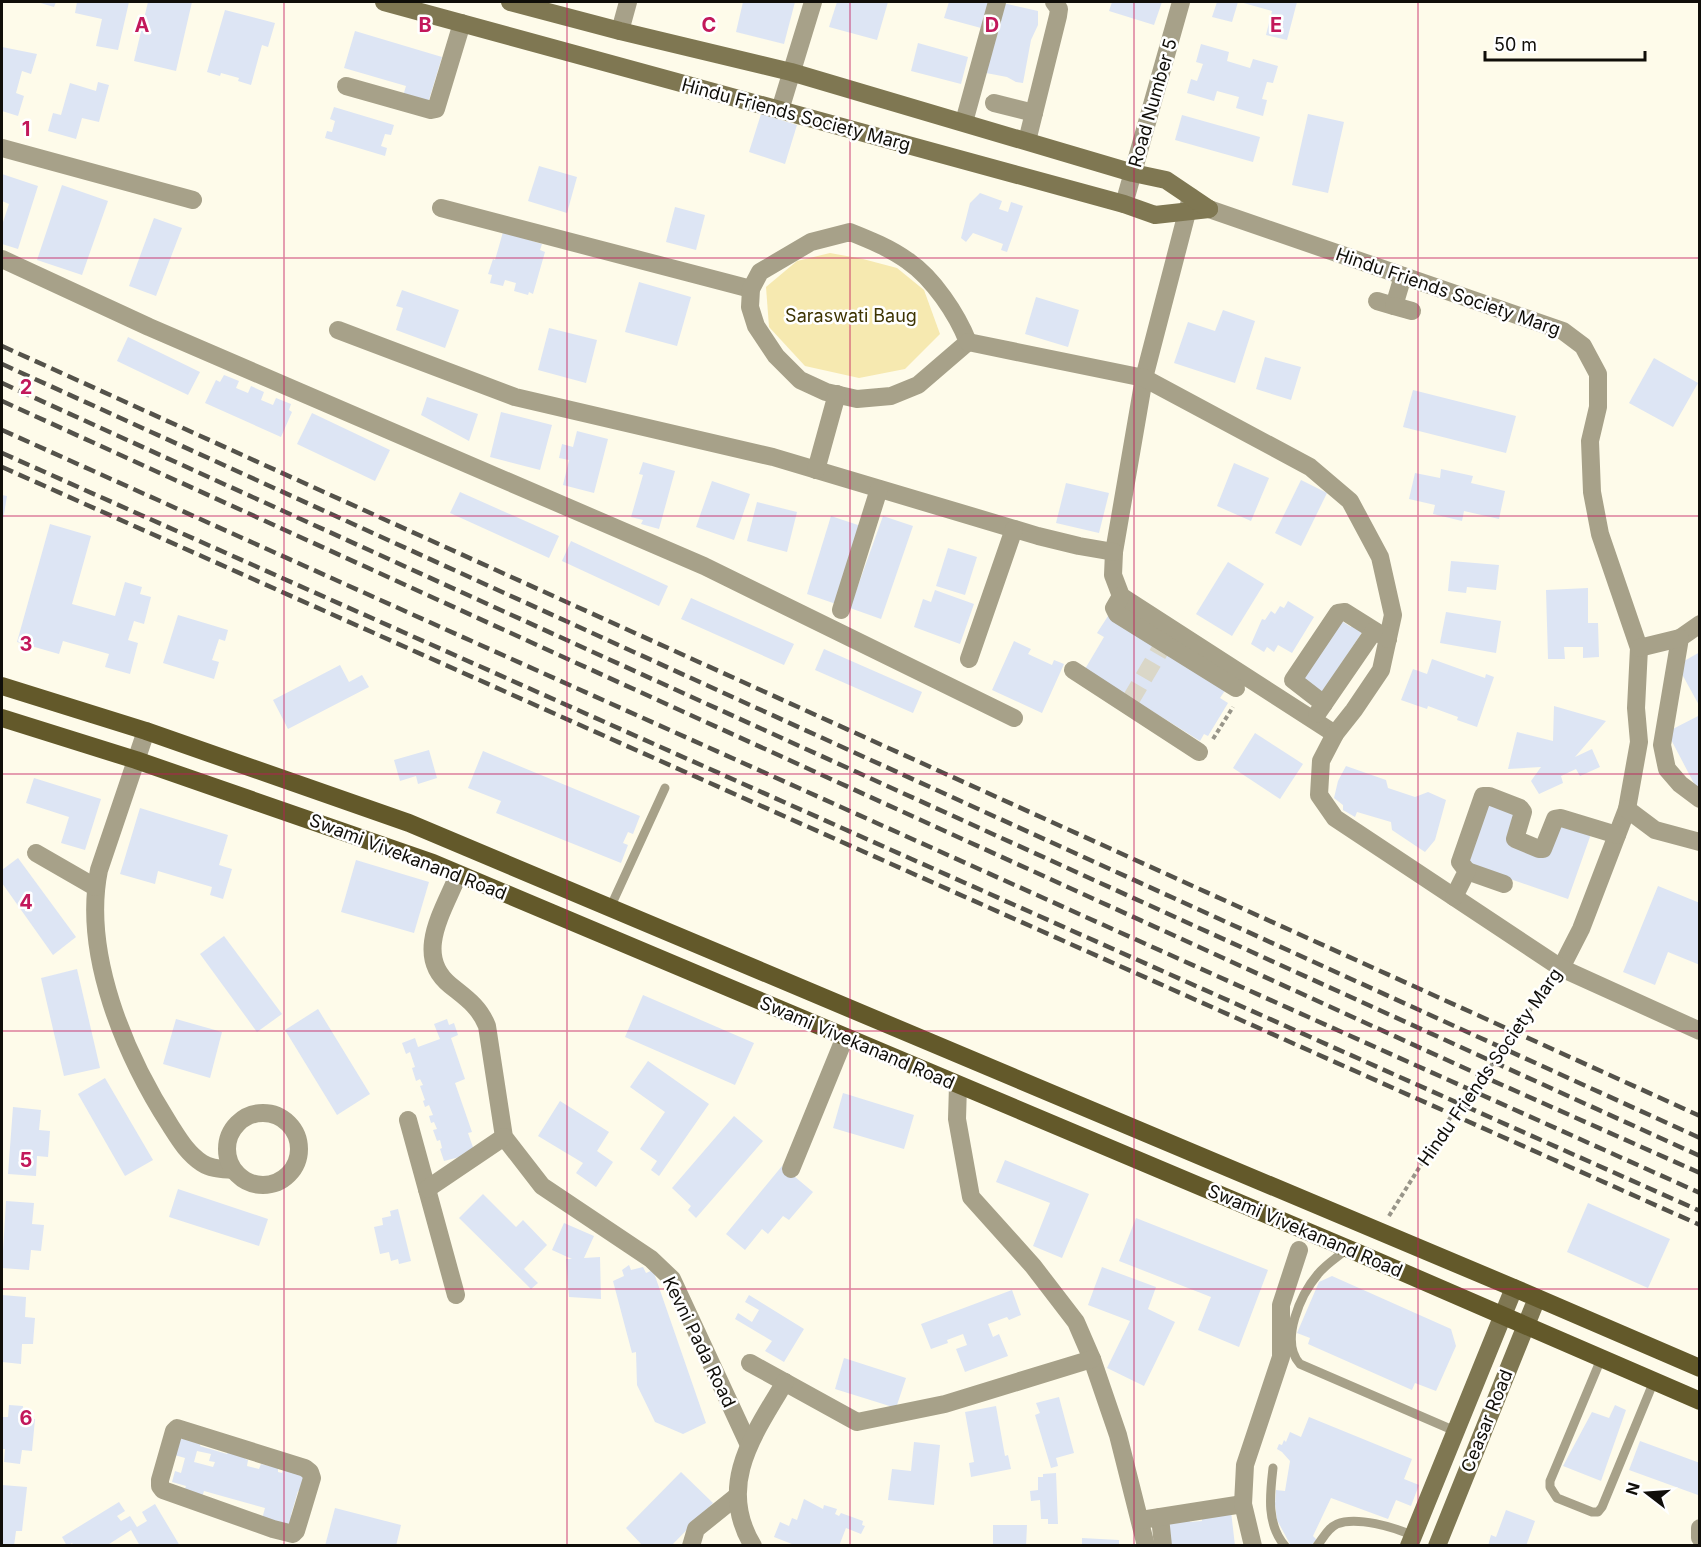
<svg xmlns="http://www.w3.org/2000/svg" width="1701" height="1547" viewBox="0 0 1701 1547" font-family="Inter,sans-serif">
	<style>
		.green { fill: #f6e9b0 }
		.building { fill: #dde5f4; fill-rule: evenodd }
		.lines { fill: none; stroke-linecap: round; stroke-linejoin: round }
		.street-tunnel { stroke: #dad7c8; stroke-width: 18; stroke-dasharray: 18 9; stroke-linecap: butt }
		.path { stroke: #989589; stroke-width: 4; stroke-dasharray: 4.5 3; stroke-linecap: butt }
		.lane { stroke: #a7a189; stroke-width: 9 }
		.street { stroke: #a7a189; stroke-width: 18 }
		.secondary { stroke: #7f7752; stroke-width: 18 }
		.primary { stroke: #63592a; stroke-width: 18 }
		.rail { stroke: #54524a; stroke-width: 4.5; stroke-dasharray: 12 6; stroke-linecap: butt }
		.grid { fill: none; stroke: #c2185b; stroke-width: 1.5; stroke-opacity: 0.55 }
		.labels { text-anchor: middle; stroke-width: 5; stroke-linejoin: round; paint-order: stroke }
		.street-label { font-size: 18px; fill: #100e09; stroke: #fff }
		.park-label { font-size: 18px; fill: #3e3402; stroke: #fff }
		.grid-label { font-size: 20px; text-anchor: middle; font-weight: bold; fill: #c2185b; stroke: #fff; stroke-width: 5; stroke-linejoin: round; paint-order: stroke }
	</style>
	<rect width="100%" height="100%" fill="#fefbea"/>
	<polygon class="green" points="830,253 863,259 897,268 924,290 940,334 905,369 859,378 805,366 769,327 766,287 797,261"/>
	<g class="building">
		<polygon points="37,2 56,2 54,7"/>
		<polygon points="77,2 129,2 118,50 96,46 102,19 75,13"/>
		<polygon points="148,2 192,2 176,71 134,61"/>
		<polygon points="743,2 795,2 784,44 736,32"/>
		<polygon points="837,2 888,2 877,40 829,27"/>
		<polygon points="949,2 989,2 981,28 944,18"/>
		<polygon points="1112,2 1162,2 1154,25 1109,11"/>
		<polygon points="1217,2 1238,2 1232,22 1212,17"/>
		<polygon points="1240,2 1297,2 1287,40 1266,35 1272,11"/>
		<polygon points="1003,3 1038,11 1038,25 1031,40 1023,83 1016,82 1007,77 986,73"/>
		<polygon points="225,10 275,23 268,47 262,45 251,85 238,81 239,78 221,73 220,76 207,72"/>
		<polygon points="355,31 442,57 428,103 403,96 406,86 344,68"/>
		<polygon points="918,43 968,57 961,84 911,71"/>
		<polygon points="1201,44 1229,52 1227,61 1250,68 1253,59 1278,66 1273,83 1267,82 1262,99 1267,100 1263,116 1236,108 1239,97 1217,91 1214,101 1187,93 1191,79 1197,81 1203,64 1196,62"/>
		<polygon points="2,47 37,54 31,74 22,71 16,93 24,96 18,116 2,111"/>
		<polygon points="98,82 109,85 99,122 82,118 76,139 48,131 53,113 61,115 70,83 96,91"/>
		<polygon points="334,107 394,125 391,135 385,134 381,146 387,148 385,156 325,138 327,131 332,132 335,121 330,119"/>
		<polygon points="761,114 797,125 785,164 749,152"/>
		<polygon points="1308,114 1344,122 1328,193 1292,185"/>
		<polygon points="1182,115 1260,137 1253,162 1175,140"/>
		<polygon points="539,166 577,177 567,213 528,201"/>
		<polygon points="2,174 38,186 18,249 2,244 2,225 9,204 2,201"/>
		<polygon points="62,185 108,201 82,275 37,260"/>
		<polygon points="980,193 1002,201 999,209 1008,212 1011,202 1023,206 1007,252 1001,250 1003,244 973,233 966,242 961,238 970,203"/>
		<polygon points="675,207 705,215 696,250 666,242"/>
		<polygon points="154,218 182,228 156,296 129,286"/>
		<polygon points="503,232 542,244 540,250 545,252 533,294 529,292 528,295 514,291 516,283 505,280 503,286 490,283 492,275 488,274 493,259 495,260"/>
		<polygon points="639,282 691,297 677,346 625,332"/>
		<polygon points="402,290 459,310 445,348 396,330 403,308 396,306"/>
		<polygon points="1036,297 1079,310 1068,347 1025,334"/>
		<polygon points="1223,310 1255,321 1235,383 1174,363 1188,322 1215,331"/>
		<polygon points="549,328 597,340 586,383 538,370"/>
		<polygon points="128,337 200,372 188,395 117,361"/>
		<polygon points="1265,357 1301,367 1291,400 1256,389"/>
		<polygon points="1654,358 1698,383 1673,427 1629,403"/>
		<polygon points="224,375 239,381 236,388 248,393 251,386 264,392 261,400 273,405 276,398 291,404 289,410 292,412 281,437 205,403 216,380 220,382"/>
		<polygon points="1413,390 1516,416 1506,453 1403,427"/>
		<polygon points="427,397 478,414 469,441 421,415"/>
		<polygon points="501,412 552,425 540,470 490,457"/>
		<polygon points="312,413 390,450 375,481 297,444"/>
		<polygon points="577,431 608,439 594,493 563,485 569,460 559,458 562,444 573,447"/>
		<polygon points="643,462 675,471 659,529 641,524 643,520 631,517 643,475 639,474"/>
		<polygon points="1234,463 1269,478 1251,521 1217,506"/>
		<polygon points="1441,469 1473,476 1471,483 1505,491 1499,519 1464,511 1462,521 1433,514 1435,505 1409,499 1415,473 1440,478"/>
		<polygon points="1301,480 1327,493 1301,546 1275,533"/>
		<polygon points="712,481 750,494 734,540 696,527"/>
		<polygon points="1066,483 1109,493 1099,533 1056,523"/>
		<polygon points="460,492 559,536 549,558 450,513"/>
		<polygon points="2,495 7,496 3,520 2,519"/>
		<polygon points="757,502 797,512 787,552 747,541"/>
		<polygon points="831,516 861,526 836,604 807,594"/>
		<polygon points="883,516 913,526 881,619 850,608"/>
		<polygon points="50,524 91,536 72,604 115,616 125,582 142,587 140,594 151,597 144,624 134,621 128,640 138,643 130,674 105,667 109,654 63,641 59,654 17,642"/>
		<polygon points="571,541 668,586 659,606 562,561"/>
		<polygon points="948,548 977,557 965,595 936,586"/>
		<polygon points="1451,561 1499,565 1496,590 1467,587 1466,593 1448,591"/>
		<polygon points="1228,562 1264,584 1232,636 1196,614"/>
		<polygon points="1588,588 1588,623 1598,623 1599,657 1583,658 1583,647 1564,647 1565,659 1548,659 1546,590"/>
		<polygon points="935,590 974,604 960,644 914,627 923,599 931,602"/>
		<polygon points="691,598 794,644 784,665 681,619"/>
		<polygon points="1288,601 1314,617 1292,653 1278,645 1274,652 1267,647 1264,652 1251,644 1262,619 1265,620 1271,611 1275,614 1280,606 1284,608"/>
		<polygon points="1446,612 1501,621 1496,653 1440,643"/>
		<polygon points="1110,613 1228,686 1220,698 1228,703 1208,736 1204,734 1200,741 1085,669 1104,637 1097,633"/>
		<polygon points="178,615 228,630 225,641 219,639 212,660 219,662 214,679 163,663"/>
		<polygon points="1340,620 1351,627 1352,624 1363,631 1322,692 1299,681"/>
		<polygon points="1014,641 1031,649 1028,654 1052,665 1054,660 1064,664 1042,713 992,690"/>
		<polygon points="824,649 922,692 913,713 815,670"/>
		<polygon points="1700,652 1700,707 1677,665"/>
		<polygon points="1432,659 1485,678 1486,674 1494,677 1477,727 1457,720 1458,717 1428,706 1427,709 1401,700 1413,669 1427,674"/>
		<polygon points="340,665 349,682 362,675 369,687 288,729 273,700"/>
		<polygon points="1554,706 1606,721 1575,757 1592,749 1600,767 1580,776 1576,769 1561,776 1563,783 1539,794 1531,781 1541,767 1508,769 1517,732 1553,741"/>
		<polygon points="1700,715 1700,790 1698,791 1667,732"/>
		<polygon points="1255,733 1303,764 1280,799 1233,768"/>
		<polygon points="429,750 437,778 418,784 416,776 400,781 394,760"/>
		<polygon points="483,751 640,816 633,834 628,832 623,843 628,845 621,863 496,813 501,801 468,788"/>
		<polygon points="1346,766 1386,780 1388,788 1415,797 1428,792 1446,800 1435,840 1425,852 1392,830 1391,822 1357,812 1355,817 1343,810 1343,805 1334,798 1338,781"/>
		<polygon points="34,778 101,799 85,850 61,843 69,817 26,803"/>
		<polygon points="1487,799 1519,811 1509,843 1546,856 1557,822 1591,834 1568,899 1467,864"/>
		<polygon points="140,808 228,835 219,865 232,869 223,899 210,895 212,887 158,871 155,884 120,874"/>
		<polygon points="18,858 76,937 53,955 2,883 2,870"/>
		<polygon points="356,860 429,882 414,933 341,912"/>
		<polygon points="1658,886 1700,903 1700,965 1668,952 1655,985 1623,972"/>
		<polygon points="224,936 282,1014 257,1032 200,954"/>
		<polygon points="77,969 100,1068 64,1076 41,978"/>
		<polygon points="643,995 754,1043 735,1085 625,1037"/>
		<polygon points="318,1009 370,1094 337,1115 285,1030"/>
		<polygon points="176,1019 222,1032 210,1078 163,1064"/>
		<polygon points="447,1019 449,1025 454,1023 458,1035 451,1038 465,1079 455,1083 472,1132 468,1133 475,1153 444,1161 440,1149 442,1148 440,1140 437,1141 433,1130 437,1129 434,1122 431,1123 429,1116 433,1115 429,1105 425,1107 423,1101 425,1100 420,1086 423,1085 420,1079 416,1081 412,1068 415,1067 410,1052 406,1054 402,1043 415,1038 418,1047 440,1039 434,1024"/>
		<polygon points="648,1061 709,1104 659,1176 651,1170 657,1161 640,1149 665,1112 630,1087"/>
		<polygon points="105,1078 153,1160 125,1176 78,1094"/>
		<polygon points="843,1093 914,1115 904,1149 833,1128"/>
		<polygon points="560,1101 609,1132 597,1151 613,1162 596,1187 576,1173 583,1163 538,1136"/>
		<polygon points="13,1107 41,1110 39,1130 50,1131 48,1157 37,1156 36,1176 8,1174"/>
		<polygon points="734,1116 763,1141 696,1218 688,1210 691,1206 672,1188"/>
		<polygon points="1005,1160 1089,1194 1062,1258 1033,1246 1050,1203 996,1182"/>
		<polygon points="782,1166 813,1192 789,1220 783,1216 768,1234 762,1229 745,1250 726,1234"/>
		<polygon points="178,1189 268,1219 259,1246 169,1217"/>
		<polygon points="483,1194 516,1227 523,1220 547,1245 524,1269 538,1283 531,1289 459,1218"/>
		<polygon points="6,1201 34,1203 32,1224 44,1225 41,1251 31,1250 29,1270 2,1268"/>
		<polygon points="1588,1203 1670,1239 1648,1288 1567,1252"/>
		<polygon points="398,1209 411,1261 399,1264 398,1259 391,1261 389,1252 380,1254 374,1227 383,1225 382,1218 391,1216 390,1211"/>
		<polygon points="1136,1218 1268,1270 1239,1347 1198,1330 1211,1297 1119,1261"/>
		<polygon points="564,1223 594,1236 584,1258 600,1257 601,1299 569,1297 566,1259 572,1259 552,1250"/>
		<polygon points="629,1265 631,1270 643,1267 646,1273 653,1270 706,1423 683,1434 655,1422 637,1385 636,1352 632,1353 613,1281 624,1276 622,1270"/>
		<polygon points="1102,1267 1156,1287 1148,1309 1175,1322 1144,1386 1107,1368 1130,1321 1088,1305"/>
		<polygon points="1332,1276 1451,1329 1456,1346 1436,1391 1415,1383 1412,1390 1308,1344 1310,1338 1297,1333 1319,1282"/>
		<polygon points="1012,1290 1021,1315 1009,1320 1007,1317 988,1324 993,1337 999,1334 1008,1356 965,1372 956,1349 967,1345 963,1334 947,1340 948,1343 931,1349 921,1324"/>
		<polygon points="2,1295 26,1297 25,1317 35,1318 33,1344 22,1344 21,1364 2,1362"/>
		<polygon points="749,1295 804,1329 784,1362 765,1351 772,1341 735,1319 738,1313 752,1322 759,1310 745,1302"/>
		<polygon points="844,1358 906,1378 896,1408 835,1389"/>
		<polygon points="1059,1397 1074,1453 1056,1458 1058,1466 1051,1468 1035,1415 1040,1413 1036,1403"/>
		<polygon points="9,1405 23,1406 22,1418 35,1419 32,1451 22,1450 20,1464 4,1462 5,1449 2,1449 2,1417 8,1417"/>
		<polygon points="1615,1405 1626,1410 1601,1481 1563,1466 1592,1412 1609,1418"/>
		<polygon points="996,1406 1005,1456 1008,1455 1011,1469 971,1477 969,1463 974,1462 965,1412"/>
		<polygon points="1309,1417 1412,1459 1404,1479 1419,1485 1411,1506 1396,1500 1388,1519 1331,1498 1313,1536 1317,1540 1310,1546 1291,1546 1277,1520 1275,1504 1276,1490 1285,1491 1290,1461 1282,1452 1277,1449 1279,1444 1282,1445 1284,1440 1286,1442 1290,1432 1301,1437"/>
		<path d="M177,1432l25,7 -2,7 27,8 3,-6 17,4 -2,7 3,1 -1,6 12,3 2,-5 17,4v4l4,1 1,-3 23,6 -5,16 -3,-1 -7,24 4,1 -3,12 -30,-9 3,-11 -61,-17 -2,6 -18,-5 2,-6 -14,-4 3,-11 6,2 4,-15 -14,-4zM197,1451l14,3 -2,7 6,1 -2,5 -19,-5z"/>
		<polygon points="1640,1441 1700,1463 1698,1495 1629,1470"/>
		<polygon points="914,1442 940,1445 934,1505 888,1500 892,1469 911,1471"/>
		<polygon points="681,1472 713,1503 671,1546 643,1546 626,1528"/>
		<polygon points="1056,1473 1058,1524 1048,1524 1048,1519 1041,1519 1040,1500 1031,1501 1030,1491 1038,1490 1038,1477 1043,1477 1043,1474"/>
		<polygon points="2,1485 27,1487 22,1531 16,1531 14,1546 2,1546"/>
		<polygon points="804,1499 823,1509 824,1505 837,1509 835,1514 839,1516 841,1513 863,1521 862,1525 865,1526 861,1534 846,1528 839,1546 797,1546 774,1537 780,1522 789,1526 792,1518 797,1520"/>
		<polygon points="119,1502 125,1511 117,1516 121,1521 130,1516 137,1527 147,1521 142,1512 155,1504 180,1546 140,1546 131,1530 106,1546 74,1546 72,1543 67,1546 62,1537"/>
		<polygon points="335,1508 401,1525 396,1546 325,1546"/>
		<polygon points="1506,1510 1535,1521 1526,1546 1488,1546 1491,1535 1496,1537"/>
		<polygon points="1231,1511 1235,1546 1169,1546 1167,1518 1189,1516 1190,1522 1202,1521 1202,1515"/>
		<polygon points="993,1525 1027,1525 1026,1546 993,1546"/>
		<polygon points="1082,1538 1119,1540 1119,1546 1082,1546"/>
	</g>
	<g class="lines">
		<polyline class="street-tunnel" points="1130,701 1163,645"/>
		<g class="path">
			<polyline points="1213,739 1233,707"/>
			<polyline points="1389,1216 1452,1115 1516,1034 1547,981"/>
		</g>
		<g class="lane">
			<polyline points="610,908 665,788"/>
			<path d="M1347,1249c-9,8 -21,15 -29,25 -17,20 -39,67 -18,90l155,67"/>
			<polyline points="1601,1359 1550,1481 1550,1487 1557,1498 1592,1512 1598,1512 1602,1507 1654,1381"/>
			<path d="M1273,1468c-3,26 -7,56 12,78"/>
			<path d="M1317,1546c6,-8 11,-18 20,-22 19,-8 58,3 76,12"/>
		</g>
		<g class="street">
			<polyline points="620,31 628,2"/>
			<polyline points="346,86 431,110 436,109 462,23"/>
			<polyline points="994,103 1034,113"/>
			<polyline points="780,110 813,2"/>
			<polyline points="964,122 997,2"/>
			<polyline points="1027,141 1058,16 1059,9 1054,2"/>
			<polyline points="2,148 193,200"/>
			<polyline points="1191,197 1144,378 1114,552 1113,575 1121,596 1335,734"/>
			<polyline points="1124,204 1181,2"/>
			<polyline points="441,208 751,289"/>
			<polyline points="1209,209 1563,331 1583,346 1598,374 1598,407 1590,441 1592,492 1600,534 1639,648 1636,708 1639,742 1627,809 1581,929 1561,968"/>
			<path d="M850,232c20,8 40,16 58,29 25,17 49,53 60,81l-50,43 -27,11 -34,3 -31,-7 -26,-12 -24,-24 -20,-30 -6,-19 1,-18 9,-17 51,-30z"/>
			<polyline points="2,259 149,327 704,566 1014,718"/>
			<polyline points="1377,301 1394,306 1403,276"/>
			<polyline points="1394,306 1412,311"/>
			<polyline points="338,330 515,397 773,457 1038,536 1079,546 1114,552"/>
			<polyline points="968,342 1144,378 1310,467 1350,501 1380,557 1393,615 1381,670 1354,710 1335,734 1321,761 1319,795 1335,818 1561,968 1700,1031"/>
			<polyline points="816,470 837,394"/>
			<polyline points="1121,596 1114,608 1117,614 1236,688"/>
			<polyline points="841,610 879,489"/>
			<polyline points="1700,624 1680,638 1662,745 1667,769 1680,784 1700,799"/>
			<polyline points="1639,648 1680,638"/>
			<polyline points="969,659 1014,529"/>
			<polyline points="1073,670 1199,752"/>
			<polyline points="1324,704 1293,680 1338,613 1345,612 1388,639"/>
			<polyline points="1317,714 1374,631"/>
			<path d="M146,731l-47,139c-17,84 26,185 71,255 9,14 17,28 32,38 9,6 21,6 31,7"/>
			<polyline points="1627,809 1655,830 1700,842"/>
			<polyline points="36,853 95,887"/>
			<polyline points="1467,871 1504,884"/>
			<path d="M458,875c-14,35 -45,80 -8,110 16,13 29,21 37,41l17,111 38,49 109,73 21,20 76,164"/>
			<polyline points="1454,897 1467,871 1460,862 1483,796 1489,796 1520,808 1523,812 1515,839 1539,849 1543,849 1555,819 1561,818 1617,835"/>
			<polyline points="958,1085 957,1119 971,1197 1033,1266 1076,1322 1092,1359 1118,1435 1146,1546"/>
			<circle cx="263" cy="1149" r="36"/>
			<polyline points="408,1120 456,1295"/>
			<polyline points="791,1169 845,1037"/>
			<polyline points="427,1189 504,1137"/>
			<polyline points="750,1363 857,1422 945,1404 1092,1359"/>
			<polygon points="177,1428 305,1468 310,1472 312,1478 296,1531 293,1534 273,1529 163,1490 160,1486 160,1480 174,1431"/>
			<polyline points="1160,1517 1163,1546"/>
			<polyline points="1141,1520 1243,1504"/>
			<polyline points="1700,1528 1700,1538"/>
			<polyline points="691,1546 696,1529 737,1496"/>
			<path d="M753,1546c-37,-61 1,-112 32,-164"/>
			<polyline points="1253,1546 1243,1504 1245,1465 1281,1357 1281,1305 1299,1250"/>
		</g>
		<g class="secondary">
			<polyline points="384,2 1124,204 1155,215 1209,209"/>
			<polyline points="510,2 620,31 791,72 1133,173 1166,180 1209,209"/>
			<polyline points="1409,1546 1514,1288"/>
			<polyline points="1437,1546 1537,1298"/>
		</g>
		<g class="primary">
			<polyline points="2,686 146,731 409,823 1514,1288 1700,1368"/>
			<polyline points="2,718 136,760 433,863 1363,1255 1700,1401"/>
		</g>
		<g class="rail">
			<polyline points="2,346 1700,1116"/>
			<polyline points="2,364 1700,1138"/>
			<polyline points="2,383 1700,1156"/>
			<polyline points="2,401 1482,1076 1700,1173"/>
			<polyline points="2,430 1700,1193"/>
			<polyline points="2,453 1700,1211"/>
			<polyline points="2,467 1700,1225"/>
		</g>
	</g>
	<path class="grid" d="M284,2v1544M567,2v1544M850,2v1544M1134,2v1544M1418,2v1544M2,258h1698M2,516h1698M2,774h1698M2,1031h1698M2,1289h1698"/>
	<g class="labels">
		<g class="street-label">
			<text transform="translate(1153 103) rotate(-74)" y="6">Road Number 5</text>
			<text transform="translate(796 115) rotate(15)" y="6">Hindu Friends Society Marg</text>
			<text transform="translate(1448 292) rotate(19)" y="6">Hindu Friends Society Marg</text>
			<text transform="translate(408 857) rotate(21)" y="6">Swami Vivekanand Road</text>
			<text transform="translate(857 1043) rotate(23)" y="6">Swami Vivekanand Road</text>
			<text transform="translate(1490 1067) rotate(-55)" y="6">Hindu Friends Society Marg</text>
			<text transform="translate(1305 1231) rotate(23)" y="6">Swami Vivekanand Road</text>
			<text transform="translate(699 1342) rotate(64)" y="6">Kevni Pada Road</text>
			<text transform="translate(1487 1421) rotate(-68)" y="6">Ceasar Road</text>
		</g>
		<g class="park-label">
			<text x="851" y="322">Saraswati Baug</text>
		</g>
	</g>
	<g class="grid-label">
		<text x="142" y="32">A</text>
		<text x="425" y="32">B</text>
		<text x="709" y="32">C</text>
		<text x="992" y="32">D</text>
		<text x="1276" y="32">E</text>
		<text x="26" y="136">1</text>
		<text x="26" y="394">2</text>
		<text x="26" y="651">3</text>
		<text x="26" y="909">4</text>
		<text x="26" y="1167">5</text>
		<text x="26" y="1425">6</text>
	</g>
	<rect width="1701" height="1547" fill="none" stroke="#100e09" stroke-width="6"/>
	<g transform="translate(1647 1493) rotate(287)" stroke="#ffffff" stroke-width="4.5" paint-order="stroke">
	<path d="M0-4.5L10 22L0 15L-10 22Z" fill="#100e09"/>
	<text y="-9" font-size="16" font-weight="bold" text-anchor="middle" fill="#100e09">N</text>
	</g>
	<path d="M1485 51v9h160v-9" fill="none" stroke="#100e09" stroke-width="3"/>
	<text x="1494" y="51" font-size="18" fill="#100e09" stroke="#ffffff" stroke-width="4.5" paint-order="stroke">50 m</text>
</svg>
